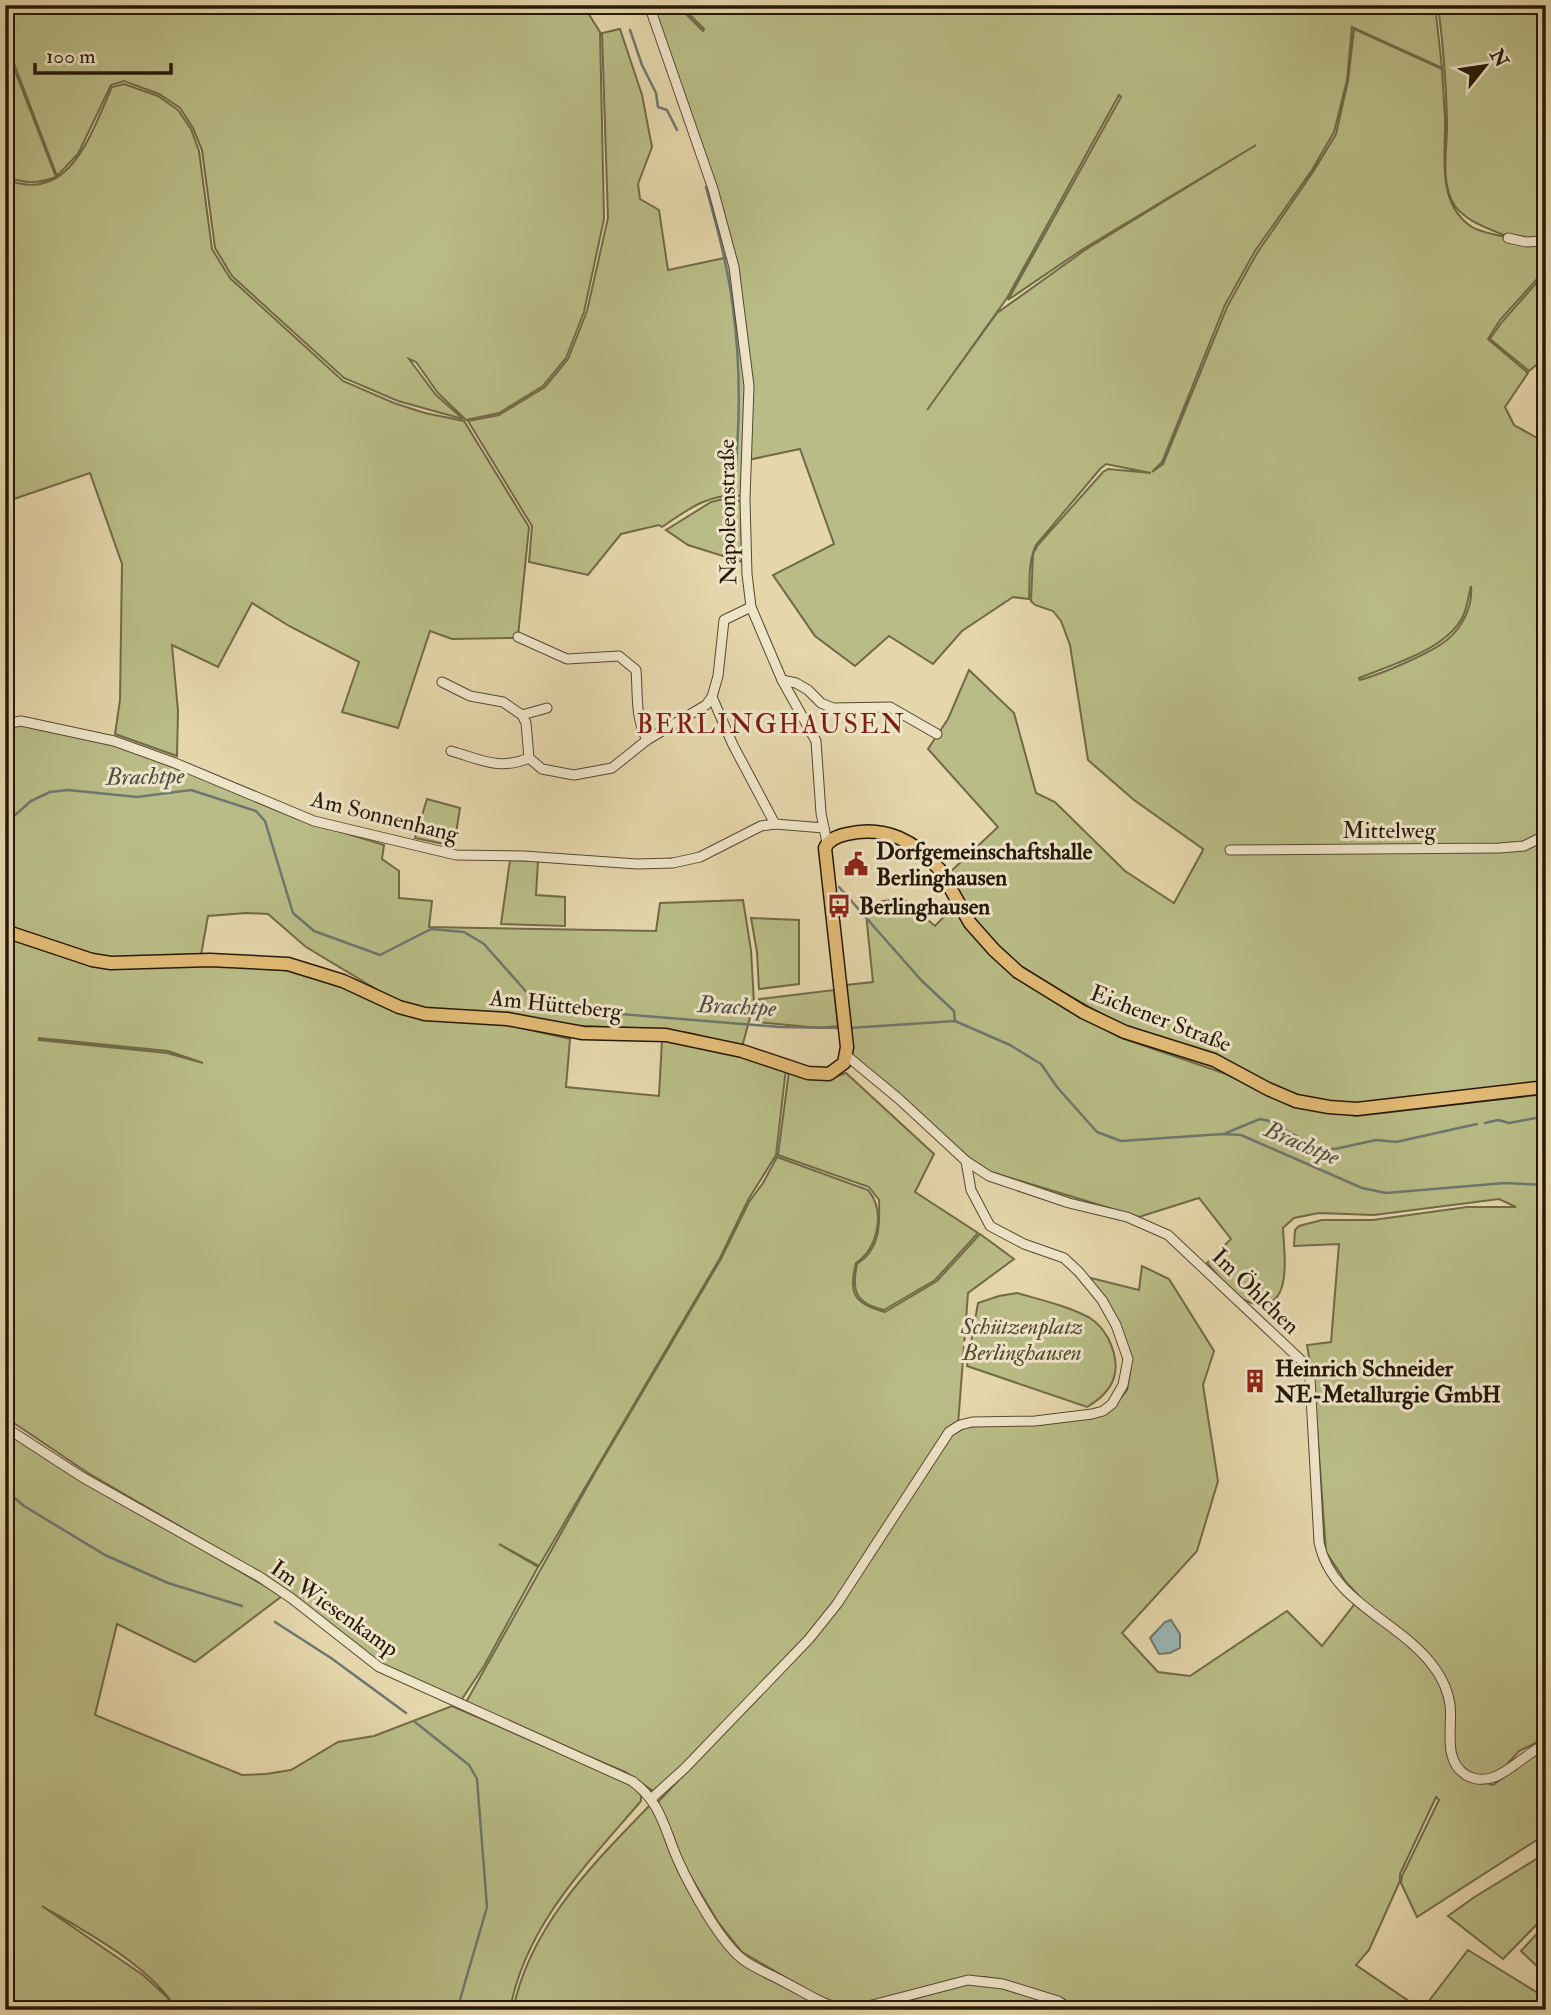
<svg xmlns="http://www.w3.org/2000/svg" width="1551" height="2015" viewBox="0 0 1551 2015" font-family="'IM FELL Double Pica',serif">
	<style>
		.green { fill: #b9bc86; stroke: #706a47; stroke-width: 2; fill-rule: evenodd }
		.water { fill: #9ab6b4; stroke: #6c776f; stroke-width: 2 }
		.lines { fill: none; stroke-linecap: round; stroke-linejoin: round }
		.stream { stroke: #6c776f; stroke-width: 2.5 }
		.minor-casing { stroke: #564831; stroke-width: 11 }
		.major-casing { stroke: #261808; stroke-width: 15 }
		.minor { stroke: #eee4c8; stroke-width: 9 }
		.major { stroke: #e2bb76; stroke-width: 12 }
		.labels { text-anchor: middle; stroke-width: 6; stroke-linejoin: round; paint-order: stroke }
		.street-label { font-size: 23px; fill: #261808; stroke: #eee4c8 }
		.poi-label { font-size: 23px; font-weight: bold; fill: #261808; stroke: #eee4c8; text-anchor: start }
		.park-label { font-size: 23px; font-style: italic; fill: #52492e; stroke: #eee4c8 }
		.water-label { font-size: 24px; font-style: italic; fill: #4f4f44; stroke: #eee4c8 }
		.quarter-label { font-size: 26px; letter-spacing: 2px; fill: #7a1f14; stroke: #eee4c8 }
	</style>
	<rect width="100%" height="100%" fill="#e5d6ab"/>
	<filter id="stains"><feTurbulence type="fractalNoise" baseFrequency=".00286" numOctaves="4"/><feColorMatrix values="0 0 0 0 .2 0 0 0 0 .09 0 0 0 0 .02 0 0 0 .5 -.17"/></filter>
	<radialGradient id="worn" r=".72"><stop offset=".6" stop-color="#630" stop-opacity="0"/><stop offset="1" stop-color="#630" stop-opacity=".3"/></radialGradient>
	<g class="green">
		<polygon points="5,5 583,5 600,32 604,219 584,312 566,358 543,386 499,413 466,420 438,393 416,362 409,359 436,395 463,419 398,401 344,378 232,276 215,248 202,150 193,128 180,108 159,94 124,81 111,85 78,154 57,176 5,40"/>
		<path d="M652,5h25l26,26 1,-2 -24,-24h755l7,63 -90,-41 -5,53 -13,52 -22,38 -57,81 -30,54 -63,157 -10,10 11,-8 64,-157 30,-54 56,-81 23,-38 12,-53 6,-52 88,40c1,17 2,33 3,49 1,36 -9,82 24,107 8,7 25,9 36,12l1,-1c-18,-8 -39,-14 -51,-30 -16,-23 -7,-60 -8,-86 -1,-38 -4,-77 -9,-115h108v204l-8,16 8,9v35l-46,51 -12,19 40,34 -23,34 9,18 32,18v26l-5,37h5v578l-188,21 -63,-7 -169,-71 -113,-62 -38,-38 -28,-52 51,-48 -70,-78 20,-30 21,-49 45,43 22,80 19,9 70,69 49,32 28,-51 1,-3 -69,-49 -46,-40 -18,-115 -9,-24 -8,-10 -18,-6 -4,-4 2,-47 4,-8 66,-74 5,-3 43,4 -45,-9 -6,5 -64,76c-8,17 -6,35 -7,54l-16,-2 -51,34 -29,33 -44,-28 -34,30 -40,-30 -42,-61 61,-31 -34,-95 -52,11 3,-74 -15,-121zM1119,95l2,2 -113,203 75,-51 173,-104 -171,105 -88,63 -70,97 80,-112zM1471,586c2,20 -8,40 -23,53 -16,14 -67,35 -88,41l-1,-2c32,-13 86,-28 103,-60 6,-11 6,-22 9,-32z"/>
		<path d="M620,29l22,66 10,52 -14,37 2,15 19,11 9,60 61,-13 17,130 -4,109c-32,-4 -55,14 -80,31l-3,-2 -38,9 -33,41 -59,-13 3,-36 -64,-105 31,-6 46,-28 23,-28 19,-48 21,-93 -6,-185z"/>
		<path d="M5,45l51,132c-19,7 -31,7 -51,-1z"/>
		<path d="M124,84l34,12 20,14 13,19 8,22 13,98 18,29 113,103 51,22 31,10 39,8 65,106 -11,109 -4,2 -62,1 -22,-8 -32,97 -56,-16 17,-50 -70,-36 -37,-23 -34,64 -46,-22 6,66 -1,45 -62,-22 5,-34 2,-136 -32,-91 -85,29v-323c65,27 86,-46 107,-92z"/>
		<polygon points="1546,272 1546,357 1529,371 1490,339 1501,323"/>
		<polygon points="723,499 741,501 742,562 688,545 666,530 711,502"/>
		<polygon points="29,724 114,743 312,823 384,845 382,859 399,871 399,898 432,901 429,927 656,931 660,903 743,900 751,950 754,1003 742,1047 689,1033 657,1029 558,1025 489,1012 437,1011 414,1007 391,998 306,947 268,914 246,913 208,916 201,955 141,959 94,956 5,927 5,728"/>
		<polygon points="427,799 460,808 454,846 415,838"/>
		<polygon points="510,860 538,861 536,895 565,897 565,926 501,924"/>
		<path d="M902,898l33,28 22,-23 12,26 95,78 55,30 107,37 68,30 62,12 190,-22v644l-27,13 -30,33 4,1 37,-27 16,-7v83l-129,83 -16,-34 1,-7 37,-76 -3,-3 -36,77v7l-31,69 -13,15 66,45h-347l-69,-29 -21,-4h-16l-108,29h-19l-28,-12 -72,-42 -24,-30 -33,-55 -27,-65 152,-161 141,-207 10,-6 151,-19 15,-19 5,-31 -45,-82 52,13 3,-24 27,13 45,72 -11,34 15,96 -21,70 -75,82 36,39 32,4 97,-65 35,35 38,-49 -14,-15 -20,-30 -12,-167 -7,-40 24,-3 8,-98 -45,2 1,-16 4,-4 23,-6h51l94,-13h49l-17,-8 -125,16 -55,-2 -25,5 -11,10c1,27 12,91 -37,73 -11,-4 -31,-29 -39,-38l24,-24 -32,-41 -60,19 -148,-45 -23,-15 -117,-103 -5,-69 27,-3 -8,-78z"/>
		<polygon points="751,918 799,920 799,984 759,989 757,952"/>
		<path d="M5,936l53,18 238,17 52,14 35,19 116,19 71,16 -4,48 93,9 3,-56 28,4 96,24 -10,87 -28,45 -28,58 -181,308 -40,-22 39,23 -54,99 -24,36 -78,-37 -122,-92 -172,-100 -83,-56zM39,1038l129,13 35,12 -36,-10 -128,-13z"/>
		<polygon points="834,990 838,1026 819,1028 757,1022 759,999"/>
		<path d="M789,1071l40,8 17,-6 88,81 -19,38 63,41 -43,47 -51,30c-28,-7 -33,-18 -27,-46 23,-14 23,-39 22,-64l-10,-13 -91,-32z"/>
		<path d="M777,1157l91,33c18,21 10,58 -12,73 -8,30 -2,41 29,49l52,-31 43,-47 34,25 -46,34 -10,132 -122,178 -28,36 -124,129 -31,23 -28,-19 -160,-68 131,-233 125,-212 28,-57 14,-19z"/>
		<path d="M1017,1293c24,7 51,13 73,25 8,5 14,13 18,20 15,30 8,52 -21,69l-120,-41 11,-63 21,-7z"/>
		<path d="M5,1430l147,90 130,76 -87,66 -78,-38 -22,91 147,60 24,-1 25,-4 47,-28 36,-6 78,-30 178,77 11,12v6c-54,63 -116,125 -131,209h-333c-26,-44 -91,-78 -135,-104l101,69 24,22 8,13h-170z"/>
		<path d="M652,1803l26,68 35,59 27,31 71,40 25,9h-323c17,-85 81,-147 139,-207z"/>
		<polygon points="1546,1853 1546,1915 1503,1959 1448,1916 1473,1898"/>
		<polygon points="1546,1924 1546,1969 1543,1972 1521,1951"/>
		<polygon points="1468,1950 1546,1998 1546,2010 1422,2010"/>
		<path d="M969,1981c32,5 71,11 99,29h-189z"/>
	</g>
	<polygon class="water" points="1171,1620 1180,1634 1180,1648 1170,1653 1159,1654 1150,1638 1165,1622"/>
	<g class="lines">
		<g class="stream">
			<polyline points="630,30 642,65 656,93 658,107 667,110 677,130"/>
			<path d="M706,187c11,40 22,80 27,121 8,59 7,119 1,177"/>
			<polyline points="5,824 31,801 50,792 68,790 137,797 191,790 256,811 265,821 293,913 314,931 380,955 431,929 464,932 484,944 530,996 557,1009 585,1015 620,1014 780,1027 842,1028"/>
			<polyline points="839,887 921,980 954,1011 955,1021"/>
			<polyline points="849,1028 955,1021 1010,1045 1041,1064 1057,1087 1097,1132 1121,1141 1223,1134 1241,1135 1362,1188 1386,1193 1505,1183 1546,1185"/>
			<polyline points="1485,1123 1498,1120 1509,1123 1546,1116"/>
			<polyline points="1226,1133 1260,1119 1269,1121 1316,1147 1335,1149 1376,1140 1396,1142 1477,1124"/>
			<polyline points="5,1490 24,1506 105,1555 168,1583 242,1606"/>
			<polyline points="275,1622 331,1658 406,1713"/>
			<polyline points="415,1722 469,1765 477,1779 487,1907 457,2010"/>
		</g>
		<g class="minor-casing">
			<g id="minor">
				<polyline points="649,5 713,189 734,267 749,386 745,499 747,574 751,607 782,680 816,741 821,813 827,843"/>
				<polyline points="1508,238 1526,242 1546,241"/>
				<polyline points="1546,476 1542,506 1546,530"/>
				<polyline points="751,607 724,620 718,676 712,697 733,745 775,824"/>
				<path d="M518,637l49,22 52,-3 17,14c2,25 -1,47 11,70"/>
				<polyline points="782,680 796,683 808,690 821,703 833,708 890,707 937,734"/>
				<polyline points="442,682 470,696 503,702 522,715 526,723 529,758 542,769 574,775 612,768 647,740 706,705 712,697"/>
				<polyline points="522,715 547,708"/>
				<polyline points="5,724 21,721 114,741 175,763 314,821 456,855 524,856 637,864 673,863 700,857 761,826 775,824 824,828"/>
				<path d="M451,751c29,8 48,20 78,7"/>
				<polyline points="1230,850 1500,848 1524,846 1546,835"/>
				<path d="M847,1056l52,43 67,62 23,15 80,27 58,14 41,18 135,127 7,16 9,164c12,62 84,79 117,128 7,10 12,22 14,34 3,23 -8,56 16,71 30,17 54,-20 80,-31"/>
				<path d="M5,1427l77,50 178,100 31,21 88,69 253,114c28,20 32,46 45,77 12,27 44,87 68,103 13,9 29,15 43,23 18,9 38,23 59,26"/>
				<polyline points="652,1798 685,1768 809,1639 837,1604 949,1432 960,1425 972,1422 1035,1421 1092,1414 1103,1411 1112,1404 1123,1385 1128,1359 1116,1325 1102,1300 1079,1272 1064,1258 1024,1244 990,1226 971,1190 966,1161"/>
				<polyline points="853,2010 968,1980 1003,1984 1058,2001 1072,2010"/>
			</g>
		</g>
		<g class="major-casing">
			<path id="major" d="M5,931l87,29 19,3 99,-3 78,4 55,17 56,26 26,7 82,5 76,14 83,2 76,16 66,22 21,1 15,-11 3,-16 -22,-199c4,-9 13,-12 22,-14 39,-9 68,7 93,36l30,53 24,27 24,22 65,40 42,20 89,28 54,29 28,12 33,6 28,2 189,-22"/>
		</g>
		<use href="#minor" class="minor"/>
		<use href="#major" class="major"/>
	</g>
	<defs>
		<g id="civic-bare" transform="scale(1.89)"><path d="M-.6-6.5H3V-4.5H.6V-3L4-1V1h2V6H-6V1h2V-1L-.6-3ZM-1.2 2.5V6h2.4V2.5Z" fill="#8f2418" stroke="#eee4c8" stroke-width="2.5" paint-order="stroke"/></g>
		<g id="bus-bare" transform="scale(1.89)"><path d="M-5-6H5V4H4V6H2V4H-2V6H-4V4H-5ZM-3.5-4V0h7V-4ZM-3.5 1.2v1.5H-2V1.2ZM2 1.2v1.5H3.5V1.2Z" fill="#8f2418" stroke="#eee4c8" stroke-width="2.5" paint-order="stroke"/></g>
		<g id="building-bare" transform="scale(1.89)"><path d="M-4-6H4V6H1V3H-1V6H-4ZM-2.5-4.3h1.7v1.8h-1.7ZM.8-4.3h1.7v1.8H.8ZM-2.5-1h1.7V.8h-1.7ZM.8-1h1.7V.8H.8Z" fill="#8f2418" stroke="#eee4c8" stroke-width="2.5" paint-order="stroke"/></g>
	</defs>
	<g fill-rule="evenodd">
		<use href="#civic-bare" x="856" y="864"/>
		<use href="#bus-bare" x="839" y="906"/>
		<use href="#building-bare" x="1255" y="1381"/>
	</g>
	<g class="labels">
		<g class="street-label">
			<text transform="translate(727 512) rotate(-91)" y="8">Napoleonstraße</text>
			<text transform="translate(385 816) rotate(14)" y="8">Am Sonnenhang</text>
			<text x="1389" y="838">Mittelweg</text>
			<text transform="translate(556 1004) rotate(6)" y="8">Am Hütteberg</text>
			<text transform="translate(1161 1018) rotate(21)" y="8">Eichener Straße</text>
			<text transform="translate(1256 1291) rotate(44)" y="8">Im Öhlchen</text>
			<text transform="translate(335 1608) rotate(35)" y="8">Im Wiesenkamp</text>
		</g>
		<g class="poi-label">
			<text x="876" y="859">Dorfgemeinschaftshalle<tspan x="876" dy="26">Berlinghausen</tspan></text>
			<text x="859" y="914">Berlinghausen</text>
			<text x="1275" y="1376">Heinrich Schneider<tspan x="1275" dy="26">NE-Metallurgie GmbH</tspan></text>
		</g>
		<g class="park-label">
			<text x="1022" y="1334">Schützenplatz<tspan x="1022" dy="26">Berlinghausen</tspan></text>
		</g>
		<g class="water-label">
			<text transform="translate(145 776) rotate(-1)" y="8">Brachtpe</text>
			<text transform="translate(737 1006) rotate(3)" y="8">Brachtpe</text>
			<text transform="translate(1302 1143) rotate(23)" y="8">Brachtpe</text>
		</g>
		<g class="quarter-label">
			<text x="771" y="733">BERLINGHAUSEN</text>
		</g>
	</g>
	<rect width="1551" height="2015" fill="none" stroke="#e5d6ab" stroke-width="28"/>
	<rect x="7" y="7" width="1537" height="2001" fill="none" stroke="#261808" stroke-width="3.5"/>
	<rect x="14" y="14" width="1523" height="1987" fill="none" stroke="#261808" stroke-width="2"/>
	<g transform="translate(1485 66) rotate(60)" stroke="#eee4c8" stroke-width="5" paint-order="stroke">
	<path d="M0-5L12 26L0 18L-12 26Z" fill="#261808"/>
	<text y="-10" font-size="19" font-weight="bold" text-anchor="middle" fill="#261808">N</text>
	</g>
	<path d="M35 63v10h136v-10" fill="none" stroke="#261808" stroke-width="3.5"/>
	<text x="46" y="63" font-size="21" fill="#261808" stroke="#eee4c8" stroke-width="5" paint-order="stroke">100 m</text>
	<rect width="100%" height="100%" filter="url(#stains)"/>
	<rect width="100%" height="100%" fill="url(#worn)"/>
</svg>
